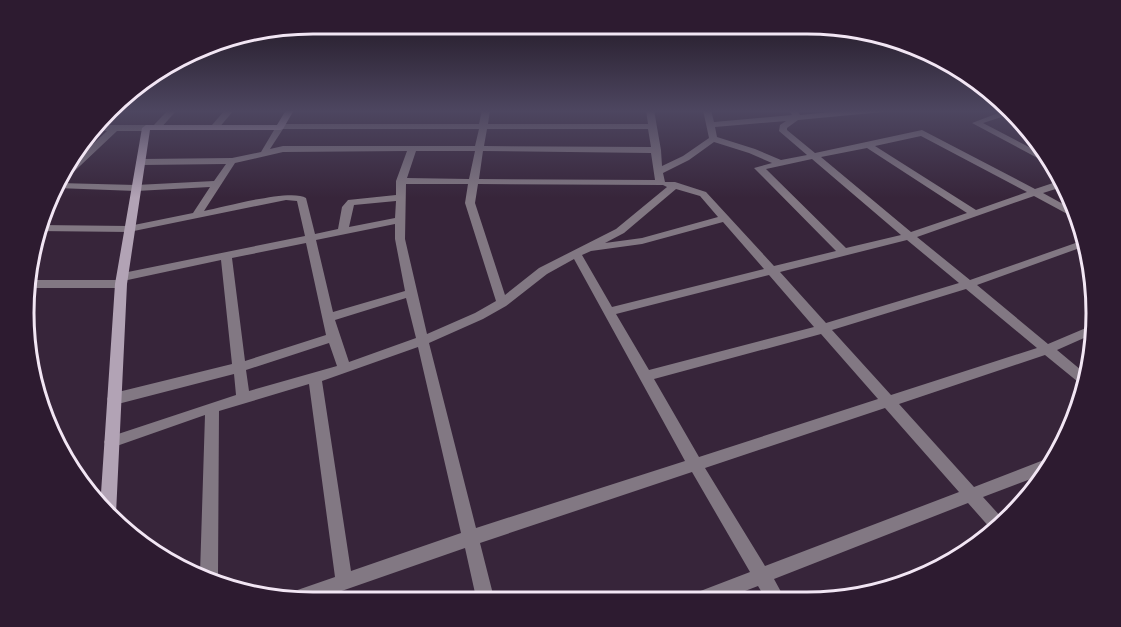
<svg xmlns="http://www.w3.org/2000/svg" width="1121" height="627" viewBox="0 0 1121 627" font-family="'Roboto Condensed',sans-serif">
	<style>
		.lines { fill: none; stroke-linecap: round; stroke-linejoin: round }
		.street { fill: #827883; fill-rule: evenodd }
		.secondary { fill: #b2a3b5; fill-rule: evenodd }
		.rim { fill: none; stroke: #f2e6f4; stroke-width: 3 }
	</style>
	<rect width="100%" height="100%" fill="#37253a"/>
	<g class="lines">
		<g class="street">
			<polygon points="168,110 177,110 159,130 153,130 153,126"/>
			<polygon points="225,110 234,110 218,129 212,129 212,125"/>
			<path d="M482,110h8l-2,14h160l-2,-14h8l7,40 1,16 21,-10 26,-18 -6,-28h8l3,12 78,-7 -3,-5h8l3,5 51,-5h36l-4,2 -85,8 -11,8v2l28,23 107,-23 113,59 24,-8 3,6 -19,6 29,16 4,8 -5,-1 -37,-20 -117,41 53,43 117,-41 1,6 -111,40 71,59 45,-19v9l-36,16 30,25 -4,11 -38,-31 -146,49 75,83 80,-31 4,3 -14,15 -61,23 19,21 -11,11 -23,-26 -194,76 12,22h-19l-9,-15 -39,15h-32l3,-6 60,-23 -58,-100 -212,71 15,59h-18l-12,-54 -155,54h-15l-14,-4 2,-3 52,-18 -26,-193 -90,27 -1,165 -2,3 -16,-5 5,-159 -94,33 -5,-2 -2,-4 2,-4 130,-43 -2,-21 -120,31 -5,-2 -2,-4 2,-4 5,-2 118,-29 -11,-104 -98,21 4,3 -6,4h-92l1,-8h91l-4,-3 6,-4 182,-37 -8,-35 -11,-1 -157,32 -92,-1 3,-6 89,1 64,-13 17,-26 -74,4 -79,-3 2,-5 77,2 78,-4 12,-17 -85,1 -5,-3 5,-3 91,-1 29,-6 16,-27 3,-1h199zM786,121l-6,4 -1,6 28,24 -26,5 -26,-11 -38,-12 -2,-10zM283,129h196l-4,17h-192l-13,3zM487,129h161l3,18 -167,-1zM921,136l106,56 -51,18 -101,-64zM714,142l35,11 23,10 -18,5 82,83 -62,15 -68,-74 -31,-10h-10l-2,-9 26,-13zM867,148l100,65 -56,19 -90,-75zM407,151l-11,30v14l-48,5 -6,7 -4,22 -23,5 -9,-36c-14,-10 -82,9 -102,13l31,-48 48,-11zM416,151h59l-6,28 -62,-1zM483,151l168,2 4,27 -176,-1zM812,159l89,76 -55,13 -80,-79zM406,184h62l-3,19 31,98 -21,12 -48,21 -22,-95zM478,184l185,1 4,2 -51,42 -77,39 -34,27 -30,-92zM676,189l24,7 18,21 -76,21 -37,5 19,-10zM396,201l-1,17 -46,9 5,-22zM723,222l41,47 -152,38 -30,-52 9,-4 51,-7zM395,224v15l10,52 -72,21 -17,-72zM907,240l52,43 -133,40 -46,-51zM306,243l20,92 -81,26 -13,-103zM574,259l111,202 -209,67 -47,-185 54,-24 23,-13 41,-32zM769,275l45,52 -165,43 -33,-56zM966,289l71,59 -146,47 -59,-65zM406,298l10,40 -67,24 -14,-42zM821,334l57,65 -179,58 -45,-78zM329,343l8,23 -88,25 -3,-21zM418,347l43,186 -110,38 -29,-190zM885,408l74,84 -194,74 -60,-98z"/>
			<polygon points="1006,110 1011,114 983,123 1046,156 1050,162 1045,162 972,123"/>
			<polygon points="98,125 146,125 150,128 146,131 117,131 63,182 59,183 65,170 107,131 94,130"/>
		</g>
		<polygon class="secondary" points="286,110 294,110 283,129 280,130 150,130 127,284 116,514 114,519 100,508 115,284 142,128 146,125 277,125"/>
	</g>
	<linearGradient id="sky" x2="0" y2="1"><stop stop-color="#1e1420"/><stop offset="0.56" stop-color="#4d4660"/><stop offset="1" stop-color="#4d4660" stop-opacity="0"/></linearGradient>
	<rect width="1121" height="198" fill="url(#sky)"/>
	<path d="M0 0H1121V627H0ZM313 34H807A279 279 0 0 1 1086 313V313A279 279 0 0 1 807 592H313A279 279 0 0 1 34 313V313A279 279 0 0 1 313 34Z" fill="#2d1b30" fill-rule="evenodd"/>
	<path class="rim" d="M313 34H807A279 279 0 0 1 1086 313V313A279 279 0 0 1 807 592H313A279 279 0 0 1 34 313V313A279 279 0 0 1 313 34Z"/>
</svg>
